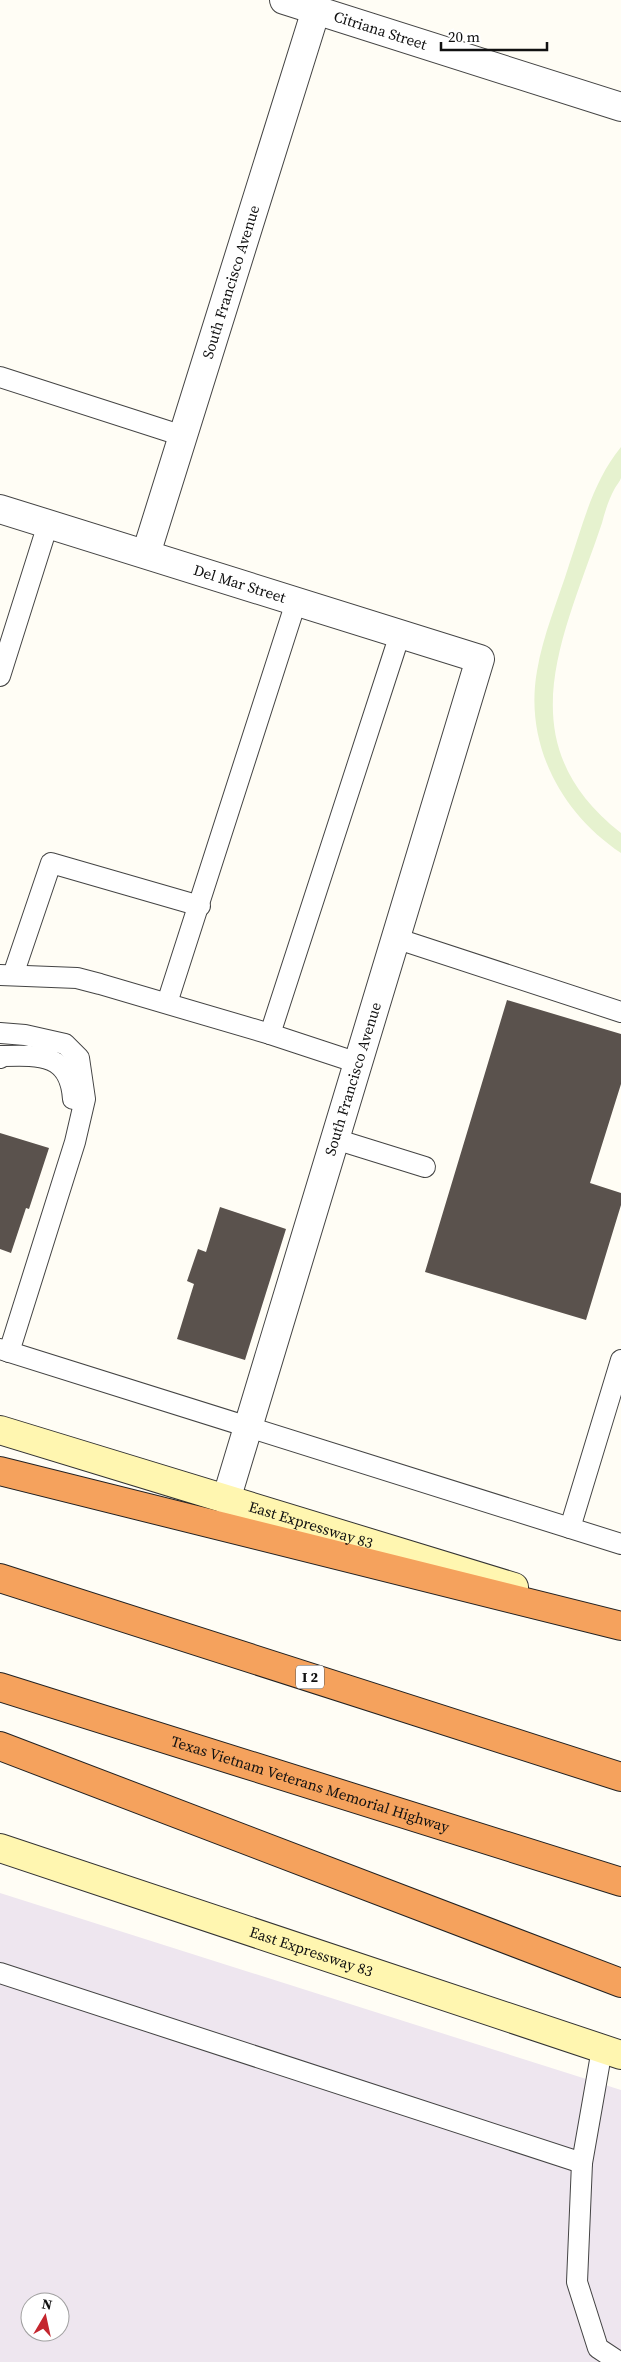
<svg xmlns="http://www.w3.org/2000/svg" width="621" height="2362" viewBox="0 0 621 2362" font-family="'Source Serif 4',serif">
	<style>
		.industrial { fill: #eee6ef; fill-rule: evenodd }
		.pitch { fill: #e6f2cf }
		.building { fill: #5a524d }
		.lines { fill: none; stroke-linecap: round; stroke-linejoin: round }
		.service-casing { stroke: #444; stroke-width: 22 }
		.minor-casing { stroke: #444; stroke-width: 30 }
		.secondary-casing { stroke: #333; stroke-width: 30 }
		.motorway-casing { stroke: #222; stroke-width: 30 }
		.service { stroke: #fff; stroke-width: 20 }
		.minor { stroke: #fff; stroke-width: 28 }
		.secondary { stroke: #fff6b0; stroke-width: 28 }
		.motorway { stroke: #f5a25d; stroke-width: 28 }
		.labels { text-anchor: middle; stroke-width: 5; stroke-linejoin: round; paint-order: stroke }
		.shield { fill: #fff; stroke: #585858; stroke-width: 1 }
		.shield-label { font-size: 14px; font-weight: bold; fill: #111 }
		.street-label { font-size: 15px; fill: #111; stroke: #fff }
	</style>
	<rect width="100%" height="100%" fill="#fffdf5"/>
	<path class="industrial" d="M0,1893l621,197v272h-621zM30,2302h30v30h-30z"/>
	<path class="pitch" d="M621,447c0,9 0,22 0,31 -1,3 -4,7 -6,10 -6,11 -10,23 -13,35 -38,113 -97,219 19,310v20c-60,-40 -97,-109 -84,-182 6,-36 21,-71 32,-106 14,-41 24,-84 52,-118z"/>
	<g class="building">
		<polygon points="507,1000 621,1034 621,1084 590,1183 621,1193 621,1205 586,1320 425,1272"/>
		<polygon points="0,1133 49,1148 29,1209 26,1208 11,1253 0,1249"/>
		<polygon points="220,1207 286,1229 245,1360 177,1339 194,1284 187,1281 198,1249 206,1252"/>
	</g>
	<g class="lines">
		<g class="service-casing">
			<g id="service">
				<polyline points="0,377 183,436"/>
				<polyline points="0,676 48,524"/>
				<polyline points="395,938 621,1012"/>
				<polyline points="0,975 77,978 100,984 270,1034 358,1063"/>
				<polyline points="13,975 51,863 200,906"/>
				<polyline points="167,1003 296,602"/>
				<polyline points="0,1033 25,1035 65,1044 79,1058 85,1099 75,1142 9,1352"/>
				<polyline points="270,1034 400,634"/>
				<path d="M0,1058l1,-2c38,-1 69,-3 72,43"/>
				<polyline points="335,1139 425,1167"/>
				<polyline points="0,1349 621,1544"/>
				<polyline points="570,1528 621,1360"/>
				<polyline points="0,1973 582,2163 602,2049"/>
				<polyline points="582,2163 577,2282 598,2348 619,2362"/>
			</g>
		</g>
		<g class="minor-casing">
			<g id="minor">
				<path id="s1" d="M284,0l337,107"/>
				<path id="s2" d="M0,509l480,150 -254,841"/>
				<path id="s3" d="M146,554l170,-544"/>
			</g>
		</g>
		<g class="secondary-casing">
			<g id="secondary">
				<path id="s4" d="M0,1430l514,157"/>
				<path id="s5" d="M0,1848l621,207"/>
			</g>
		</g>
		<g class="motorway-casing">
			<g id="motorway">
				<polyline points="0,1471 621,1626"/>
				<polyline points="0,1578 621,1777"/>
				<path id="s6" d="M0,1687l621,195"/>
				<polyline points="0,1746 621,1983"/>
			</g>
		</g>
		<use href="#service" class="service"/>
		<use href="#minor" class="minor"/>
		<use href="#secondary" class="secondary"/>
		<use href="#motorway" class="motorway"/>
	</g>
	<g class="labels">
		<rect class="shield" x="296" y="1665.5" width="28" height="23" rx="4"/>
		<g class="shield-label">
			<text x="310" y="1682">I 2</text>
		</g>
		<g class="street-label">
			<text dy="5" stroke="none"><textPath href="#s1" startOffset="101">Citriana Street</textPath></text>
			<text dy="5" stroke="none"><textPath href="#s3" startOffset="285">South Francisco Avenue</textPath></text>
			<text dy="5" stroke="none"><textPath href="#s2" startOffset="251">Del Mar Street</textPath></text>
			<text transform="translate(353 1079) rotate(-73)" y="5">South Francisco Avenue</text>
			<text dy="5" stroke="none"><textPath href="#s4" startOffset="325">East Expressway 83</textPath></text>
			<text dy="5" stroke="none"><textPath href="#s6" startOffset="325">Texas Vietnam Veterans Memorial Highway</textPath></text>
			<text dy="5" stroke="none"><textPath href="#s5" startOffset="328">East Expressway 83</textPath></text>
		</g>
	</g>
	<g transform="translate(45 2317) rotate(9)"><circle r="24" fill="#ffffff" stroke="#a0a0a0"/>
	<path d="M0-4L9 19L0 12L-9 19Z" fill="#c4262e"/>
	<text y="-8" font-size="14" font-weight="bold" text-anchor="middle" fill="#111111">N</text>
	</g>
	<path d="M441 42v8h106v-8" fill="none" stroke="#111111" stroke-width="2.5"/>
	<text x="448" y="42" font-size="15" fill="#111111" stroke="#ffffff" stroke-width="4" paint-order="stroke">20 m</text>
</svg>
